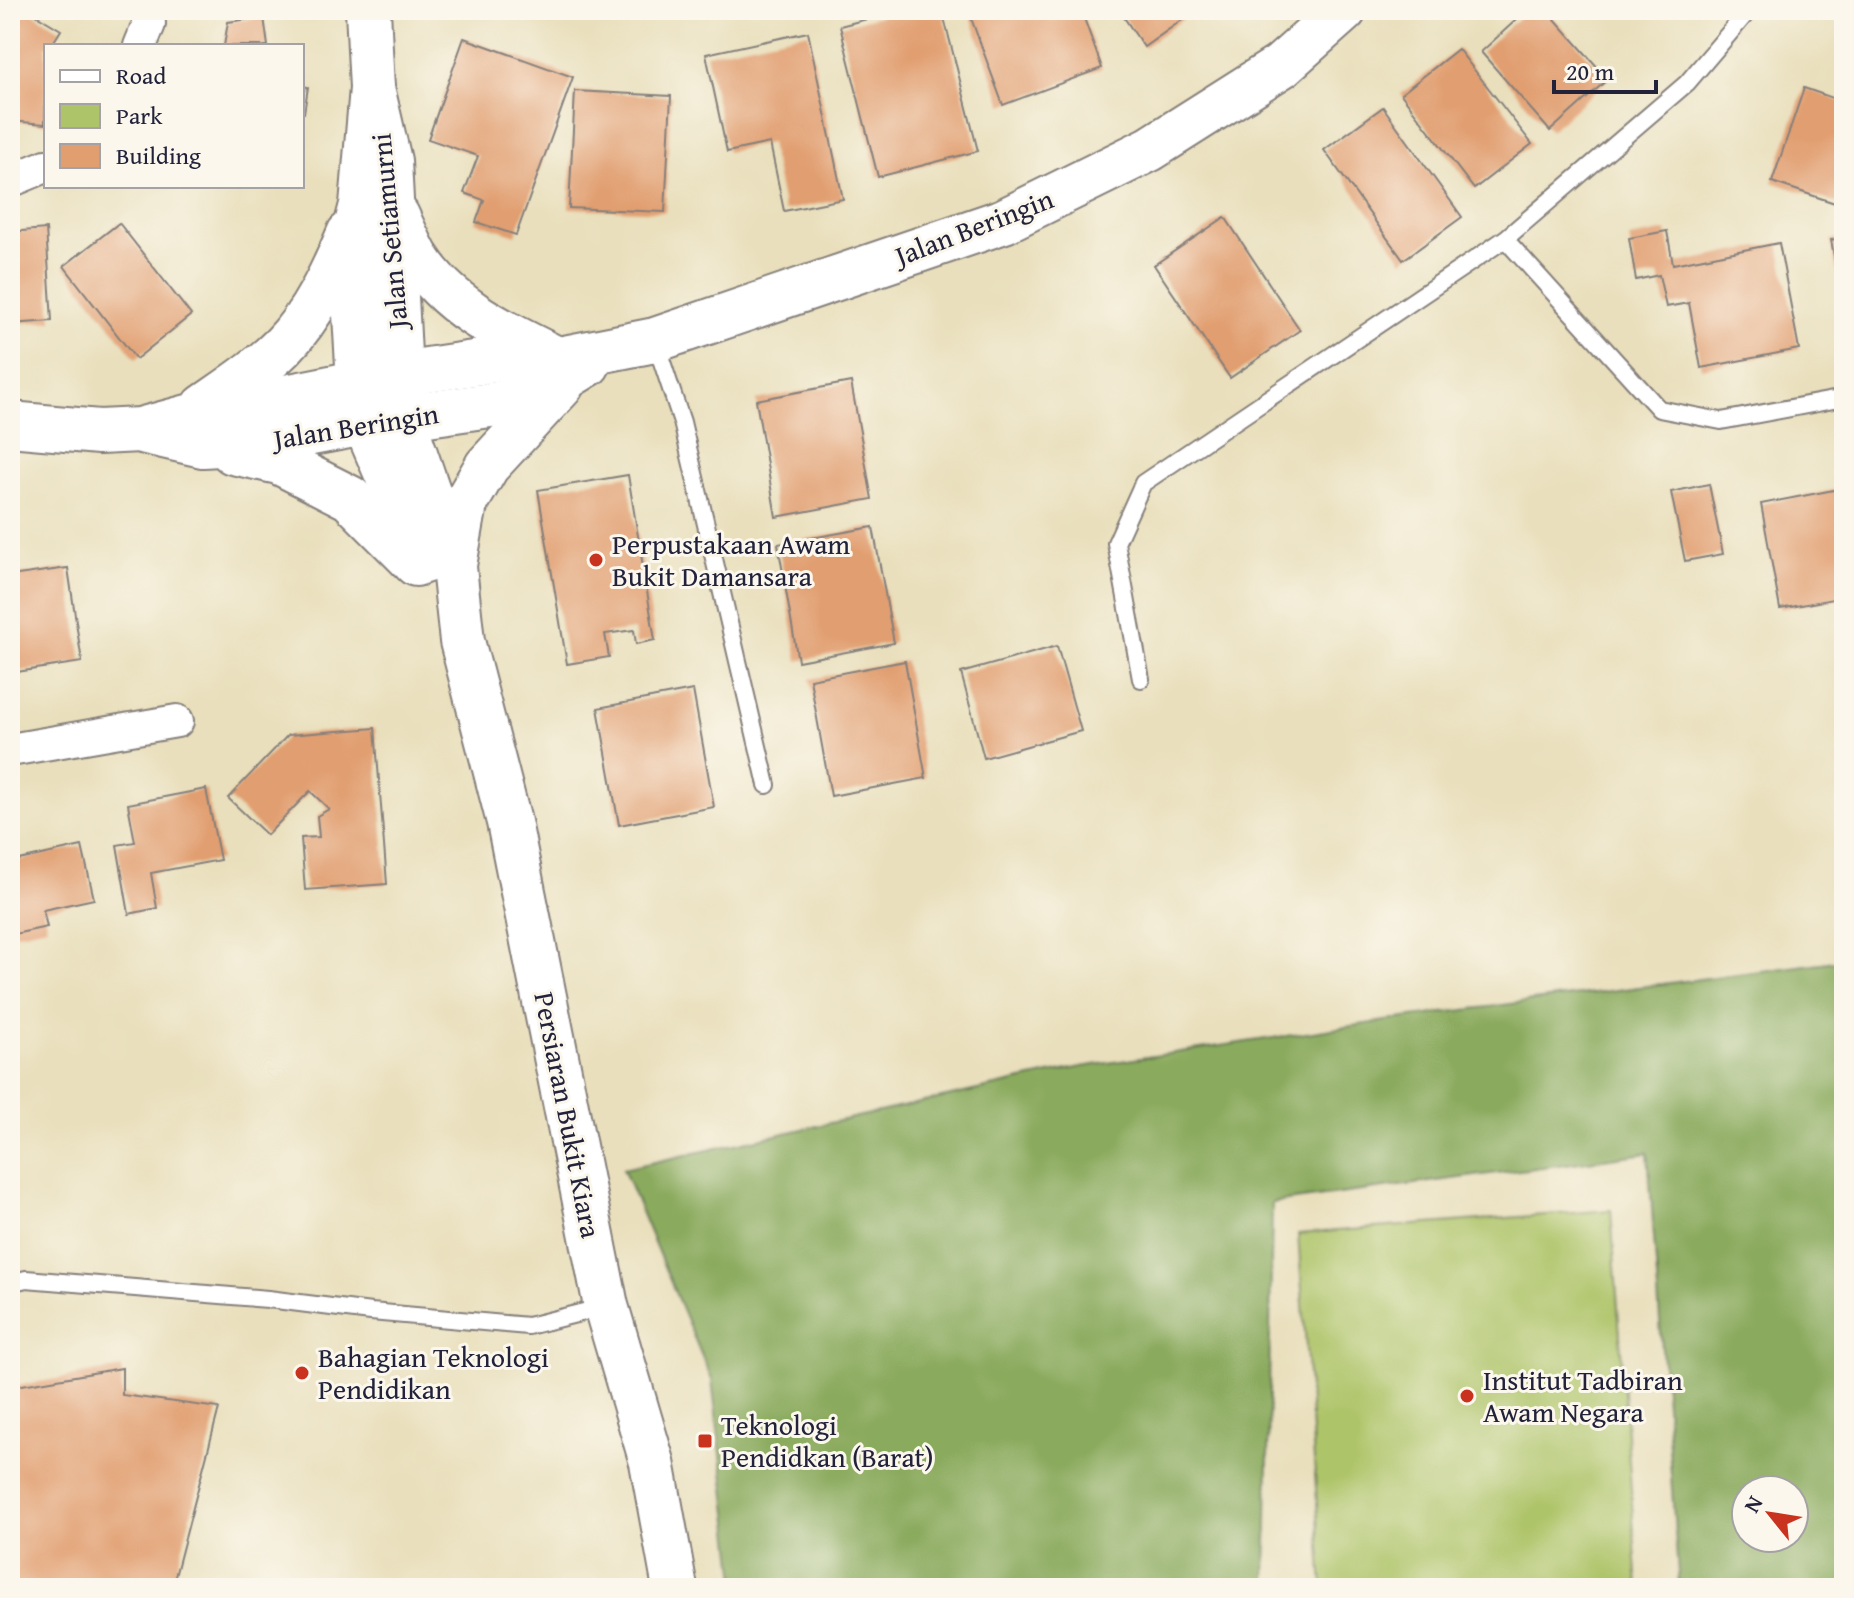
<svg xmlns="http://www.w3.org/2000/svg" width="1854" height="1598" viewBox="0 0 1854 1598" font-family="'Gentium Book Plus',serif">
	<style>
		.green { fill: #aec469; stroke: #687352; stroke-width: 2 }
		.forest { fill: #8aaa5d; stroke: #56664c; stroke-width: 2; fill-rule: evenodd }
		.building { fill: #e19e6f }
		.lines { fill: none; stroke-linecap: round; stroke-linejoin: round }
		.lane-casing { stroke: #86807c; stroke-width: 20 }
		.street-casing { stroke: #86807c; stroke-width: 36 }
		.secondary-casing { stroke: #86807c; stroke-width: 48 }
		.lane { stroke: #fff; stroke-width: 16 }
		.street { stroke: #fff; stroke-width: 32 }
		.secondary { stroke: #fff; stroke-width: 44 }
		.poi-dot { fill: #c8321e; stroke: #fbf7ec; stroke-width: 3 }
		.labels { text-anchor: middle; stroke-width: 6; stroke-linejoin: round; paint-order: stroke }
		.street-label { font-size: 28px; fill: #22223b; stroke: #fbf7ec }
		.poi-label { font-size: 28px; fill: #22223b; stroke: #fbf7ec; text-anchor: start }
	</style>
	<rect width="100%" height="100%" fill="#fbf7ec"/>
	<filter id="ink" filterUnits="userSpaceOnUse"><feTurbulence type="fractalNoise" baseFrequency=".0125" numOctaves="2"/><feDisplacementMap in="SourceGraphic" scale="16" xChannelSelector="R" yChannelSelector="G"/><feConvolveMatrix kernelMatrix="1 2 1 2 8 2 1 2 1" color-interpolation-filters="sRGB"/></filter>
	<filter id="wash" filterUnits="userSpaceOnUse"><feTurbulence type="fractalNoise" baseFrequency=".006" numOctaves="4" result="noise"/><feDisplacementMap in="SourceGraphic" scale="32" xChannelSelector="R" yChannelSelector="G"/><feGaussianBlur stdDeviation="1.8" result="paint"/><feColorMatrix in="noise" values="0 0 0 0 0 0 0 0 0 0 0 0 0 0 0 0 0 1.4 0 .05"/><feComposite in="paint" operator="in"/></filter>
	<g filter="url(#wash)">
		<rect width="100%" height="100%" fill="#e9dfbc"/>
		<polygon class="green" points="1611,1210 1638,1588 1323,1588 1298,1234"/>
		<path class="forest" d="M1844,960v628h-165l-31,-435 -376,50 -6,385h-529l-25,-208 -89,-211 458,-102 331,-50zM1746,1490h48v48h-48z"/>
		<g id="blocks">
			<g class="building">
				<polygon points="21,10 28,10 61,30 51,46 46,46 45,124 10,121 10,28"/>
				<polygon points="902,10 942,10 978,151 878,177 840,26"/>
				<polygon points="968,10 1081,10 1102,68 1003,105"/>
				<polygon points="1119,10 1196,10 1144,47"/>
				<polygon points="1527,10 1547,10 1608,79 1550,131 1481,52"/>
				<polygon points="264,17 268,46 224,46 228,22"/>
				<polygon points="808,32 843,199 784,211 770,143 727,152 706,54"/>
				<polygon points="464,38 573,77 516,235 476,222 484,200 464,193 478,156 428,139"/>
				<polygon points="1458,49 1532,144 1474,189 1401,94"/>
				<polygon points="302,86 308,87 304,113 302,113"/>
				<polygon points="1804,88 1844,102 1844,206 1772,182"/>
				<polygon points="575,91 671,96 665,212 569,208"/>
				<polygon points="1383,107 1462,217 1403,260 1324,150"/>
				<polygon points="1225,217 1300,330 1230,378 1154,265"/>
				<polygon points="119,223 191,315 136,359 64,266"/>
				<polygon points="46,229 52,321 10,324 10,232"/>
				<polygon points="1667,231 1673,264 1779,243 1799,349 1701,368 1689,303 1666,307 1659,275 1636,280 1629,238"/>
				<polygon points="1844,237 1844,303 1843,303 1831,240"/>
				<polygon points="851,382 872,499 776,517 756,400"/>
				<polygon points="628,475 655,640 636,644 634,630 605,634 609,657 567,664 538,490"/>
				<polygon points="1709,484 1723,554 1685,561 1671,492"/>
				<polygon points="1844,488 1844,597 1780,609 1761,504"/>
				<polygon points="873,527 894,643 798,661 778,544"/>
				<polygon points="68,568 82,662 10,673 10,576"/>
				<polygon points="1057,646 1081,731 984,758 961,673"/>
				<polygon points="905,661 926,778 831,796 810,679"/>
				<polygon points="693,690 714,807 619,825 598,708"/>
				<polygon points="375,728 387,884 305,890 301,838 319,837 317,816 329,809 310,791 267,835 228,798 288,735"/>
				<polygon points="206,789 220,860 151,873 157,908 129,914 117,845 135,842 128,804"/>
				<polygon points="82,846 94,899 43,910 47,927 10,935 10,862"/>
				<polygon points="122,1368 122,1395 219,1408 172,1588 10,1588 10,1387"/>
			</g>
		</g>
	</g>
	<g filter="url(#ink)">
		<use href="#blocks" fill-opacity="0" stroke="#86807c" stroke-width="2"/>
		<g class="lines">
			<g class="lane-casing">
				<g id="lane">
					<polyline points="1505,239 1659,409 1721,421 1844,398"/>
					<polyline points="655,341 682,422 767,785"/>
					<polyline points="1141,679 1116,543 1143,483 1505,239 1687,83 1749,10"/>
					<polyline points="10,1283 26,1279 268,1299 371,1312 528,1326 604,1307"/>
				</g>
			</g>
			<g class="street-casing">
				<g id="street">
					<polyline points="140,46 149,24 148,10"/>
					<polyline points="10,181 46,166"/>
					<polyline points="10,750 177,721"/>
				</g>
			</g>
			<g class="secondary-casing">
				<g id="secondary">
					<polyline points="368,10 372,88 362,205 351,247 359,382 365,423 424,561"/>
					<polyline points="372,88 389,161 400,374 410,439 454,567 462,641 509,822 606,1306 652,1462 675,1588"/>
					<path d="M397,216c6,13 12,27 19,40 31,50 84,75 135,100"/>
					<path d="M204,407c27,-19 55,-37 79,-61 30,-31 49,-72 66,-112"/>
					<polyline points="10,424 99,432 140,430 192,416 400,374 494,360 559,359 655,340 1004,221 1150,149 1281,66 1344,10"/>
					<polyline points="142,431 203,445 270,441 365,423 504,403 570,375 588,364"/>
					<polyline points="233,452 279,462 350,498 416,564"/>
					<polyline points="454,565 465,504 487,466 561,386"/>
				</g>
			</g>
			<use href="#lane" class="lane"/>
			<use href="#street" class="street"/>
			<use href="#secondary" class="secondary"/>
		</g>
	</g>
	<g class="poi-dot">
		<circle cx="596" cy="560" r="8"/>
		<circle cx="302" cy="1373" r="8"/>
		<circle cx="1467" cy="1396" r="8"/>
		<rect x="697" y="1433" width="16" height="16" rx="4"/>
	</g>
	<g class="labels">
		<g class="street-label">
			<text transform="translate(974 227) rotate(-21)" y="10">Jalan Beringin</text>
			<text transform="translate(389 231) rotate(-95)" y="10">Jalan Setiamurni</text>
			<text transform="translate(356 426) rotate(-9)" y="10">Jalan Beringin</text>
			<text transform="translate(568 1115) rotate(79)" y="10">Persiaran Bukit Kiara</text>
		</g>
		<g class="poi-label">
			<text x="612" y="554">Perpustakaan Awam<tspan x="612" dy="32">Bukit Damansara</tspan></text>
			<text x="318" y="1367">Bahagian Teknologi<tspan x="318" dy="32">Pendidikan</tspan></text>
			<text x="1483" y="1390">Institut Tadbiran<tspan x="1483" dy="32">Awam Negara</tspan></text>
			<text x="721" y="1435">Teknologi<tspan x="721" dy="32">Pendidkan (Barat)</tspan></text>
		</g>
	</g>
	<rect width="1854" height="1598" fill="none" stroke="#fbf7ec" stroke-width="40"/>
	<rect x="44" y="44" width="260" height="144" fill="#fbf7ec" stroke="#a4a2a5" stroke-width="2"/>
	<rect x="60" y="70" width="40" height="12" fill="#ffffff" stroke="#a4a2a5" stroke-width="2"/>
	<text x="116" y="84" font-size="24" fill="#22223b">Road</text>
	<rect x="60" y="104" width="40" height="24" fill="#aec469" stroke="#a4a2a5" stroke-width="2"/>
	<text x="116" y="124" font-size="24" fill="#22223b">Park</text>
	<rect x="60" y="144" width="40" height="24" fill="#e19e6f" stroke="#a4a2a5" stroke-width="2"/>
	<text x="116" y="164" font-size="24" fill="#22223b">Building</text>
	<g transform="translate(1770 1514) rotate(300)"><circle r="38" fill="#fbf7ec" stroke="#a4a2a5" stroke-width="2"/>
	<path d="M0-6L14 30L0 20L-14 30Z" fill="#c8321e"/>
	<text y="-12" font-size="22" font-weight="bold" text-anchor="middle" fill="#22223b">N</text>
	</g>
	<path d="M1554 80v12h102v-12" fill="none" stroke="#22223b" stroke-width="4"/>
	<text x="1566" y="80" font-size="24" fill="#22223b" stroke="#fbf7ec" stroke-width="6" paint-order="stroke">20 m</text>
</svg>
